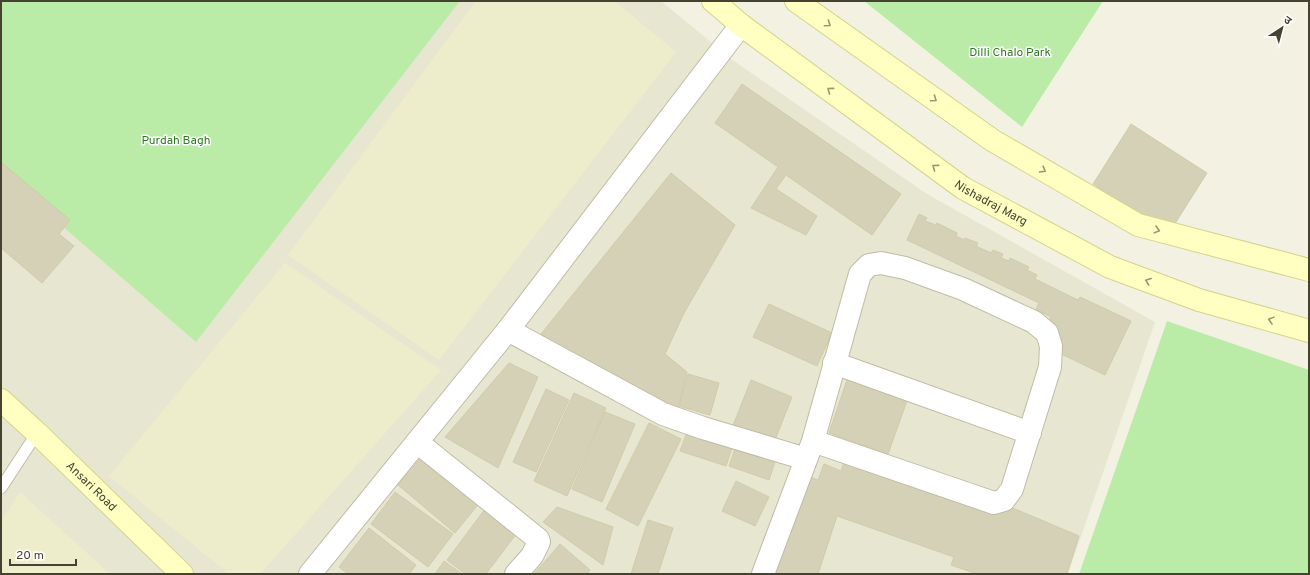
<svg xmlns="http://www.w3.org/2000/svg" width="1310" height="575" viewBox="0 0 1310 575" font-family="Overpass,'Noto Sans Devanagari',sans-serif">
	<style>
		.residential { fill: #e7e6d0 }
		.education { fill: #eeedcb }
		.green { fill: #bbeca7 }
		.building { fill: #d5d1b7; stroke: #d1cbaa }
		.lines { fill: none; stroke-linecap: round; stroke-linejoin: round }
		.lane-casing { stroke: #bfbca4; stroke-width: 13 }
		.street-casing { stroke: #bfbca4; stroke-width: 24 }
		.secondary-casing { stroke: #d4d38b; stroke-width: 24 }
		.lane { stroke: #fff; stroke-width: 11 }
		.street { stroke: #fff; stroke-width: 22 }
		.secondary { stroke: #feffc0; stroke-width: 22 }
		.oneway { stroke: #989772 }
		.labels { text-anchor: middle; stroke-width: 3; stroke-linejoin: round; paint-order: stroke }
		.park-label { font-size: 12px; fill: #2d7b21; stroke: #fff }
		.street-label { font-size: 12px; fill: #454232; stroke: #fff }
	</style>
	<rect width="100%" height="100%" fill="#f3f2e2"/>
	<polygon class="residential" points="1,1 661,1 734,61 927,194 1155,322 1068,574 1,574"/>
	<g class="education">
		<polygon points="476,1 614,1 676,52 439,360 288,255"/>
		<polygon points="285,263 441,370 260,574 229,574 109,476"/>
		<polygon points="20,492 110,574 1,574 1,522"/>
	</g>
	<g class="green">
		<polygon points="1,1 460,1 196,342 1,173"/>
		<polygon points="864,1 1103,1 1022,127"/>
		<polygon points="1167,321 1309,370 1309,574 1079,574"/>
	</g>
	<g class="building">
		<polygon points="742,84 901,194 872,235 786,175 776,189 817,216 806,235 751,208 778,167 715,123"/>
		<polygon points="1131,124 1207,173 1169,233 1093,184"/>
		<polygon points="1,162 70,220 59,234 74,246 42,283 1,248"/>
		<polygon points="671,173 735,225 684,313 665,354 687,372 677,413 623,387 541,334"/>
		<polygon points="919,214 927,218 925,221 936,225 937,223 957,233 956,236 964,240 965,238 978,243 976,246 991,253 993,250 1003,254 1001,258 1009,261 1010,258 1029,267 1027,270 1037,275 1035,279 1078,300 1080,297 1131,321 1105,375 1055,351 1062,336 1045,329 1051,317 1036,309 1039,303 907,240"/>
		<polygon points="769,304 832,333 817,366 753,337"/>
		<polygon points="509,363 538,377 498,468 445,437"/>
		<polygon points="688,374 719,383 710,415 679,406"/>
		<polygon points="848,377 908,398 888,454 829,433"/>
		<polygon points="751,380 792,397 773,445 732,428"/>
		<polygon points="546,389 569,400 536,472 513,462"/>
		<polygon points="574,393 606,408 567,496 534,481"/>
		<polygon points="605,412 635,424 602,502 572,489"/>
		<polygon points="649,423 681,439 638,526 606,509"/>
		<polygon points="689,427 734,442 726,466 680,451"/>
		<polygon points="737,443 777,456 769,480 729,466"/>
		<polygon points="424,454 481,501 455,533 398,485"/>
		<polygon points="846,457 1001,503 1079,536 1067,574 977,574 951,565 954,557 837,516 818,574 768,574 807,476 818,480 824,464 841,471"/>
		<polygon points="736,481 769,497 755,526 722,511"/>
		<polygon points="395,492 453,534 428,567 371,524"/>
		<polygon points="488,505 520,529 486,574 465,574 447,560"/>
		<polygon points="557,507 613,527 603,565 543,522"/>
		<polygon points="648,520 673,528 658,574 631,574"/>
		<polygon points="369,528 416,565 409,574 348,574 339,567"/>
		<polygon points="560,544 590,570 587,574 534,574"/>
		<polygon points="444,561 462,574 435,574"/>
	</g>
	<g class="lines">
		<g class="lane-casing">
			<polyline id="lane" points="1,488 37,433"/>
		</g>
		<g class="street-casing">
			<g id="street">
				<polyline points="508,330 663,414 703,428 806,459"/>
				<polyline points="834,363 1030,433"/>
				<polyline points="417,442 538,539 539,542 532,556 516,574"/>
				<polyline points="310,574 508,330 741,25"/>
				<polyline points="763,574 813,441 860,274 869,265 881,263 905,268 963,289 1034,322 1047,333 1051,346 1050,367 1012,489 1004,500 994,503 813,441"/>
			</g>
		</g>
		<g class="secondary-casing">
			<g id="secondary">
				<path id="s1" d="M713,1l28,24 222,163 147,79 89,33 110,31"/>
				<polyline points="796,1 992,140 1138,225 1309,270"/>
				<path id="s2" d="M1,400l36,33 145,141"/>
			</g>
		</g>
		<use href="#lane" class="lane"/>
		<use href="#street" class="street"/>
		<use href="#secondary" class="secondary"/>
	</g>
	<defs><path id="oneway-chevron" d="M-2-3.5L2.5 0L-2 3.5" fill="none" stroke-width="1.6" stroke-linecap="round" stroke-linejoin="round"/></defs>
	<g class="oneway">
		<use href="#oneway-chevron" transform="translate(828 24) rotate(35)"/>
		<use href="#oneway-chevron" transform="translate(830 90) rotate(-144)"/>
		<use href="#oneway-chevron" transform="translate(934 99) rotate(35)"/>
		<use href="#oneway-chevron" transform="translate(935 167) rotate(-144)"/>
		<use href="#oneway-chevron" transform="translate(1043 170) rotate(31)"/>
		<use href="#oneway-chevron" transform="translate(1157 230) rotate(15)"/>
		<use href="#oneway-chevron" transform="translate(1148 281) rotate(-160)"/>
		<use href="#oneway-chevron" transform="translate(1271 320) rotate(-165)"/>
	</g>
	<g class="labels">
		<g class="park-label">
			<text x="1010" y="56">Dilli Chalo Park</text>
			<text x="176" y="144">Purdah Bagh</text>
		</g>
		<g class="street-label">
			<text dy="4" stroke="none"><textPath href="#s1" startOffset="344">Nishadraj Marg</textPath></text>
			<text dy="4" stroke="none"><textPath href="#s2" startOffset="125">Ansari Road</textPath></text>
		</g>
	</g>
	<rect width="1310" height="575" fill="none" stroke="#454232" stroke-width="4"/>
	<g transform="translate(1282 28) rotate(36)" stroke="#ffffff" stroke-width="3" paint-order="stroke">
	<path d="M0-3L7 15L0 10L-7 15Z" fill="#454232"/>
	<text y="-6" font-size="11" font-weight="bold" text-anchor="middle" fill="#454232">उ</text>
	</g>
	<path d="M10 559v6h66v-6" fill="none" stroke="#454232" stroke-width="2"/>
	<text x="16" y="559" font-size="12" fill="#454232" stroke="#ffffff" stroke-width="3" paint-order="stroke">20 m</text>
</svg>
